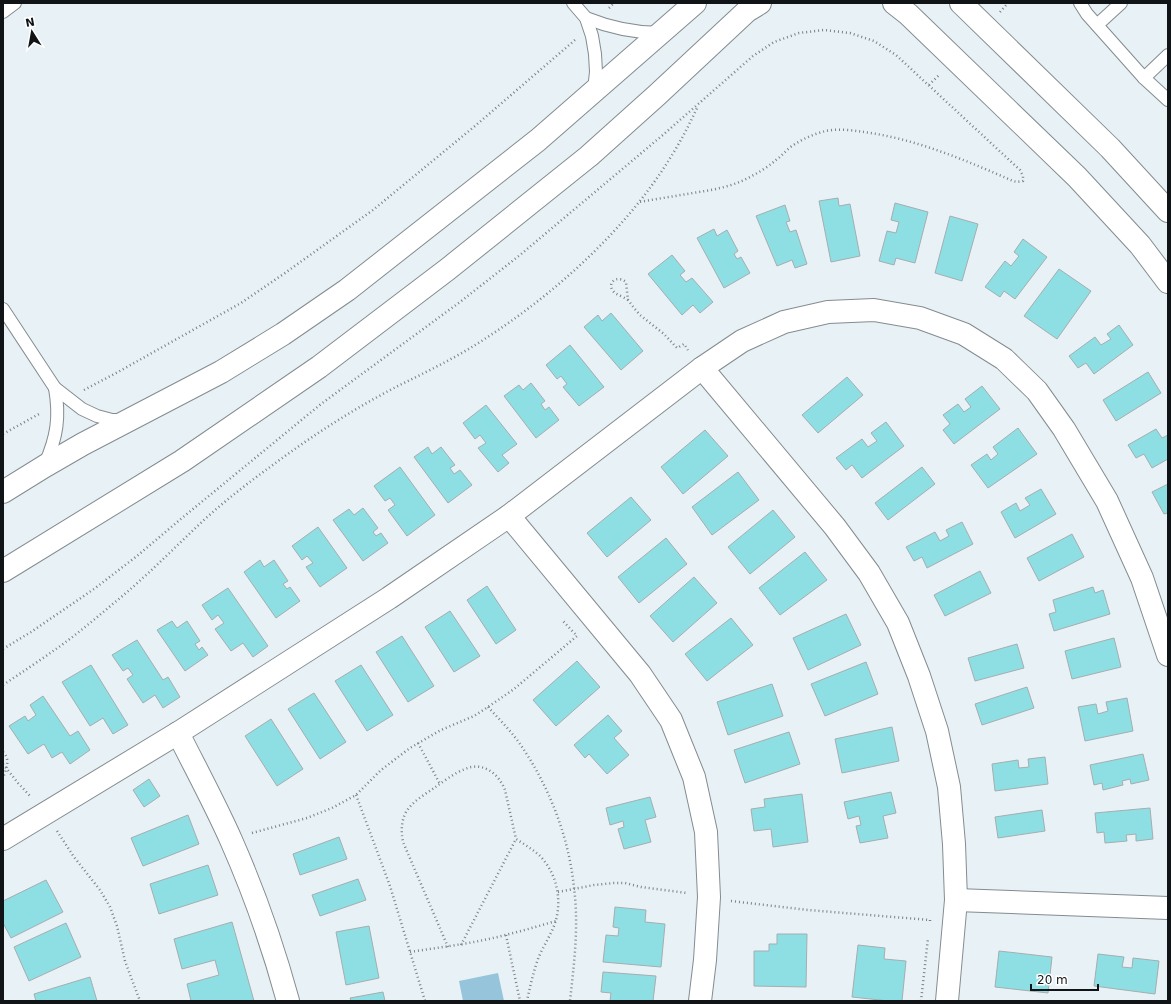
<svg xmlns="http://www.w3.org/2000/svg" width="1171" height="1004" viewBox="0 0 1171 1004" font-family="'DejaVu Sans',sans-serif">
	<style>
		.green { fill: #96c4db }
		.building { fill: #8edfe4; stroke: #a4aeaf }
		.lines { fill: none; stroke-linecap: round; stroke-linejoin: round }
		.service-casing { stroke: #848c90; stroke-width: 14 }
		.minor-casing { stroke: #848c90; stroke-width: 24 }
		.tertiary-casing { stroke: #848c90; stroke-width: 24 }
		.path { stroke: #7b8184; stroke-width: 2.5; stroke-dasharray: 1 3; stroke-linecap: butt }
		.service { stroke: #fff; stroke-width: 12 }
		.minor { stroke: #fff; stroke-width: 22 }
		.tertiary { stroke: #fff; stroke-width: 22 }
	</style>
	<rect width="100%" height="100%" fill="#e8f1f5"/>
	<polygon class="green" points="498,973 504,1001 463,1001 459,981"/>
	<g class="building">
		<polygon points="838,198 839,206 850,204 860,256 831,262 819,201"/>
		<polygon points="895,203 928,212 915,263 896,258 894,265 879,261 887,231 896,233 899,222 891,220"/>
		<polygon points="785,205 790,221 786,222 790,232 796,230 807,264 795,268 792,260 777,266 756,216"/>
		<polygon points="950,216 978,224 962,281 935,273"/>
		<polygon points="714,229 717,236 727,230 738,251 734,254 737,259 741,257 750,273 724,288 697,238"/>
		<polygon points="1023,239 1047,257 1015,299 1004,291 1000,297 985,287 1005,261 1011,266 1019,256 1014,252"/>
		<polygon points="672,255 685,271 680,275 686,282 692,278 713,302 700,313 693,305 682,315 648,274"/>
		<polygon points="1059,269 1091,291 1057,339 1024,316"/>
		<polygon points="611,313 643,351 621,370 584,327 598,315 602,321"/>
		<polygon points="1119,325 1133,345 1094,374 1086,363 1078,368 1069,356 1095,337 1101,345 1111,339 1107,334"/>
		<polygon points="570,345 604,387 579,406 563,387 567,384 561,376 557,379 546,365"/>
		<polygon points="1148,372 1161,393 1116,421 1103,400"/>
		<polygon points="847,377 863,395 818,433 802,415"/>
		<polygon points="531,383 545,401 541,404 545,410 549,407 559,420 536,438 504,396 519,385 523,390"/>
		<polygon points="982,386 1000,409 954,444 943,430 950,424 943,415 958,404 964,412 971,407 965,399"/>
		<polygon points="486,405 517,444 502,455 509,463 498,472 478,448 486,443 480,435 475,439 463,423"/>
		<polygon points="886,422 904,446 862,478 852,465 846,470 836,458 862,439 868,447 877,441 871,433"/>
		<polygon points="1018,428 1037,454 988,488 971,465 987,454 991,460 998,454 993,447"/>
		<polygon points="1156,429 1162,438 1168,435 1168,459 1152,468 1144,454 1136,458 1128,445"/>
		<polygon points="705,430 728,456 683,494 661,467"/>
		<polygon points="428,447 432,454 441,447 455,465 450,468 454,474 460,470 472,485 448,503 414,457"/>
		<polygon points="400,467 435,515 407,536 388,510 395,505 390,498 385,501 374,486"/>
		<polygon points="922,467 935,484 888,520 875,503"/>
		<polygon points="738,472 759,500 712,535 692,507"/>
		<polygon points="1168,484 1168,513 1164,514 1152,492"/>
		<polygon points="1041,489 1056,514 1015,538 1001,512 1016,503 1020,511 1030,505 1025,498"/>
		<polygon points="631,497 651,520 607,557 587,533"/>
		<polygon points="363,508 378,528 373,532 376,536 381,533 388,543 363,561 333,520 349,509 354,515"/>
		<polygon points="773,510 795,537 750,574 728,547"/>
		<polygon points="962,522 973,544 927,568 922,557 914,561 906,547 935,532 940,541 949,536 946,530"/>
		<polygon points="318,527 347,568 320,587 306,567 313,563 307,556 302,560 292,546"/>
		<polygon points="1072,534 1084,557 1039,581 1027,558"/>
		<polygon points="666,538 687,564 639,603 618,577"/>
		<polygon points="805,552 827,580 780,615 759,588"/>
		<polygon points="260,560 264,567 274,560 288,581 283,584 287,589 290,587 300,601 276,618 244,572"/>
		<polygon points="980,571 991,593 945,616 934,595"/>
		<polygon points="694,577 717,603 673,642 650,616"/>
		<polygon points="487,586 516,630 496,644 467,600"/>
		<polygon points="1093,587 1095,593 1103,590 1110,614 1054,631 1049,614 1056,612 1053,600"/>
		<polygon points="228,588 268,646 253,657 243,643 231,651 215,629 224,623 218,615 212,620 202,605"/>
		<polygon points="450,611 480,656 454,672 425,627"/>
		<polygon points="846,614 861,645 808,670 793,638"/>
		<polygon points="731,618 753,645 707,681 685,654"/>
		<polygon points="172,621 177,628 187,621 200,641 195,644 199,650 202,647 208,655 185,671 157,630"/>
		<polygon points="402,636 434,686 408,702 376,652"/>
		<polygon points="1114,638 1121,667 1072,679 1065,651"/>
		<polygon points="137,640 163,680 168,677 180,697 163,708 155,695 143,703 127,679 133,675 128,668 123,671 112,655"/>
		<polygon points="1017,644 1024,668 975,681 968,658"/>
		<polygon points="577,661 600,687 556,726 533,700"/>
		<polygon points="866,662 878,694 825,716 811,684"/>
		<polygon points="91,665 128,725 113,734 103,718 90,726 62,682"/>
		<polygon points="361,665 393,715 367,731 335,681"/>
		<polygon points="772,684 783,716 728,735 717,702"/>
		<polygon points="1027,687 1034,708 982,725 975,704"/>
		<polygon points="314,693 346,742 320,759 288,709"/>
		<polygon points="43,696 70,736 78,731 90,750 70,764 62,752 52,758 44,744 28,754 9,726 25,716 28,721 36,715 30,705"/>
		<polygon points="1127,698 1133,731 1085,741 1078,707 1096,704 1098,714 1108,711 1106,702"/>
		<polygon points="608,715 622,731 614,738 629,755 607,774 589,754 585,758 574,745"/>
		<polygon points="271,719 303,769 277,786 245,736"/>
		<polygon points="892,727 899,761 842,773 835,739"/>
		<polygon points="789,732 800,764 745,783 734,750"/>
		<polygon points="1143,754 1149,780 1131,784 1130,779 1122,781 1123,785 1103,790 1102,783 1094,785 1090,765"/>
		<polygon points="1045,757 1048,784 995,791 992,764 1018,760 1019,768 1029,767 1028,759"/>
		<polygon points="149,779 160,796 144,807 133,790"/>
		<polygon points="891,792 896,813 883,816 888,838 860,843 856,826 861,825 859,816 848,819 844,802"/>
		<polygon points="802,794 808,842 773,847 771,829 754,831 751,809 765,807 764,799"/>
		<polygon points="650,797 656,817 645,820 651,842 624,849 618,829 624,827 623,821 610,825 606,808"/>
		<polygon points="1150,808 1153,839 1136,841 1136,834 1126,835 1127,841 1105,843 1104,832 1097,833 1095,813"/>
		<polygon points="1042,810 1045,831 998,838 995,817"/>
		<polygon points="188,815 199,844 143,866 131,838"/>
		<polygon points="339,837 347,859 300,875 293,854"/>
		<polygon points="208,865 218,895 159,914 150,884"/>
		<polygon points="358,879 366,900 320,916 312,895"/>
		<polygon points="46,880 63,912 11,938 3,923 3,901"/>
		<polygon points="615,907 646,910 645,922 665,924 661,967 603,962 606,935 618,936 619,928 613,927"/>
		<polygon points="232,922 254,1001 191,1001 187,984 219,975 215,960 182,969 174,939"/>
		<polygon points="66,923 81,957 29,981 14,947"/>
		<polygon points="369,926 379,978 346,985 336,932"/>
		<polygon points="777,934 807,934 806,987 754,986 754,951 769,951 769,944 777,944"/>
		<polygon points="858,945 885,948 884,959 906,961 902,1001 889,1001 852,997"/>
		<polygon points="999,951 1052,957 1048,993 995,987"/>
		<polygon points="1098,954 1124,957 1122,967 1132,968 1133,958 1159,961 1155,994 1094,986"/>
		<polygon points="603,972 656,976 653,1001 610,1001 611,993 601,992"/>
		<polygon points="90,977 97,1001 36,1001 34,994"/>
		<polygon points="383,992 385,1001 351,1001 350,998"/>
	</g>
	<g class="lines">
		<g class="service-casing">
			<g id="service">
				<polyline points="573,3 586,18 592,36 595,54 596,72 594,90"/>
				<polyline points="1080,3 1087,14 1144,78 1168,100"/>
				<polyline points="3,12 15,3"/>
				<path d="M586,18c25,10 47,15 75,15"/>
				<polyline points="1097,25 1121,3"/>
				<polyline points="1144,78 1168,55"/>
				<polyline points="3,309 55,388 82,409 97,416 112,420 124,420"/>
				<path d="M45,464c12,-27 15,-47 10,-76"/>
			</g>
		</g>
		<g class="minor-casing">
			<g id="minor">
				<polyline points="702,368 835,527 869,573 898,623 919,676 937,731 949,787 954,844 956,900 947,1001"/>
				<polyline points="509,516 640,674 671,720 694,777 706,832 709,897 705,960 700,1001"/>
				<path d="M178,733c18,36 37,71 53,107 23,52 42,106 57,161"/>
				<polyline points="3,839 178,733 389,598 509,516 702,368 742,341 784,322 828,312 874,310 920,318 964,334 1004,359 1037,391 1064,429 1107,501 1142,578 1168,655"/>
				<polyline points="956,900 1168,908"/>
			</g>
		</g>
		<g class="tertiary-casing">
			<g id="tertiary">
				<polyline points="894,3 908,14 1077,177 1140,245 1168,282"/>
				<polyline points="961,3 1110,148 1168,211"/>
				<polyline points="3,492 45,466 83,444 221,372 283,334 347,290 538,140 695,3"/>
				<polyline points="3,571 182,461 319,367 448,269 589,156 657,95 747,11 760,3"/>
			</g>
		</g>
		<g class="path">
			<polyline points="609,8 614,3"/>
			<polyline points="1000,12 1008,3"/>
			<polyline points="929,85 940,74"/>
			<path d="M628,300c-4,-3 -11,-5 -14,-8 -8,-8 2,-18 12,-10l2,18 6,8 6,7 24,19 13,14 7,-4 4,6"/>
			<polyline points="84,390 118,372 241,303 285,273 373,210 475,126 575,40"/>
			<polyline points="3,434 39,414"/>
			<path d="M3,649l28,-17 63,-43 43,-33 45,-38 139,-114 139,-102 60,-47 144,-121 89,-78 21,-14 25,-9 25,-3 26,3 24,8 22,14 124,115 3,6v5l-6,1 -4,-1c-48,-21 -97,-42 -149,-49 -13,-2 -29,-4 -42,0 -11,3 -21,8 -30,14 -6,4 -10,10 -16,14 -8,7 -18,13 -28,18 -17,9 -36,12 -55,15 -18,3 -36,6 -54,9"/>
			<path d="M3,685c18,-12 36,-24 53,-36 20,-14 39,-30 58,-46 32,-26 61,-56 91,-84 21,-19 43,-36 65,-52 39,-29 80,-56 124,-79 24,-12 49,-24 73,-38 78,-47 158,-117 205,-195 10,-16 18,-32 26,-49"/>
			<path d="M488,707c11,12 23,24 32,37 29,42 49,93 54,144 5,38 0,76 -4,113"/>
			<polyline points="418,743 440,784"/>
			<path d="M3,752c8,8 3,17 0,26"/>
			<polyline points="3,764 18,783 31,797"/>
			<polyline points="356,795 390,886 425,1001"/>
			<polyline points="57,831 74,857 100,890 110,907 117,926 125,961 140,1001"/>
			<polyline points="252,833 307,818 332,808 356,795 381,770 410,748 441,730 474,716 488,707 514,689 577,636 563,621 565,620"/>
			<polyline points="558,892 594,885 614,883 625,883 641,887 687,893"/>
			<polyline points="731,901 808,910 930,920 930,923"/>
			<polyline points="506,935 520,1001"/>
			<polyline points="461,945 516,839"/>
			<path d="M448,947l-45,-105c-2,-11 -2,-20 3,-30 6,-10 18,-17 28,-24 9,-6 20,-15 31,-19 18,-8 34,5 40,21l11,49c8,5 16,10 23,16 17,17 23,42 17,65 -4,14 -13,26 -18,39 -5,14 -8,28 -11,42"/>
			<path d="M410,952c25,-4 50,-7 74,-12 24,-5 48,-12 72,-19"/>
			<polyline points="921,1001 928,938"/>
		</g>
		<use href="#service" class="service"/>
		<use href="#minor" class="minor"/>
		<use href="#tertiary" class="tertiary"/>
	</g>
	<rect width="1171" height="1004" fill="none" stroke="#111416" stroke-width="8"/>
	<g transform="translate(32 32) rotate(349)" stroke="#ffffff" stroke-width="3" paint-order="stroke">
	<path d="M0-3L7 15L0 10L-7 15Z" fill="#111416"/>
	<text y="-6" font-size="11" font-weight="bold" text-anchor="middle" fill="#111416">N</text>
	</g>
	<path d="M1031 984v6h67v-6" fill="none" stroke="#111416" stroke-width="2"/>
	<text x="1037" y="984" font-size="12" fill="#111416" stroke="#ffffff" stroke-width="3" paint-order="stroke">20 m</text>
</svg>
